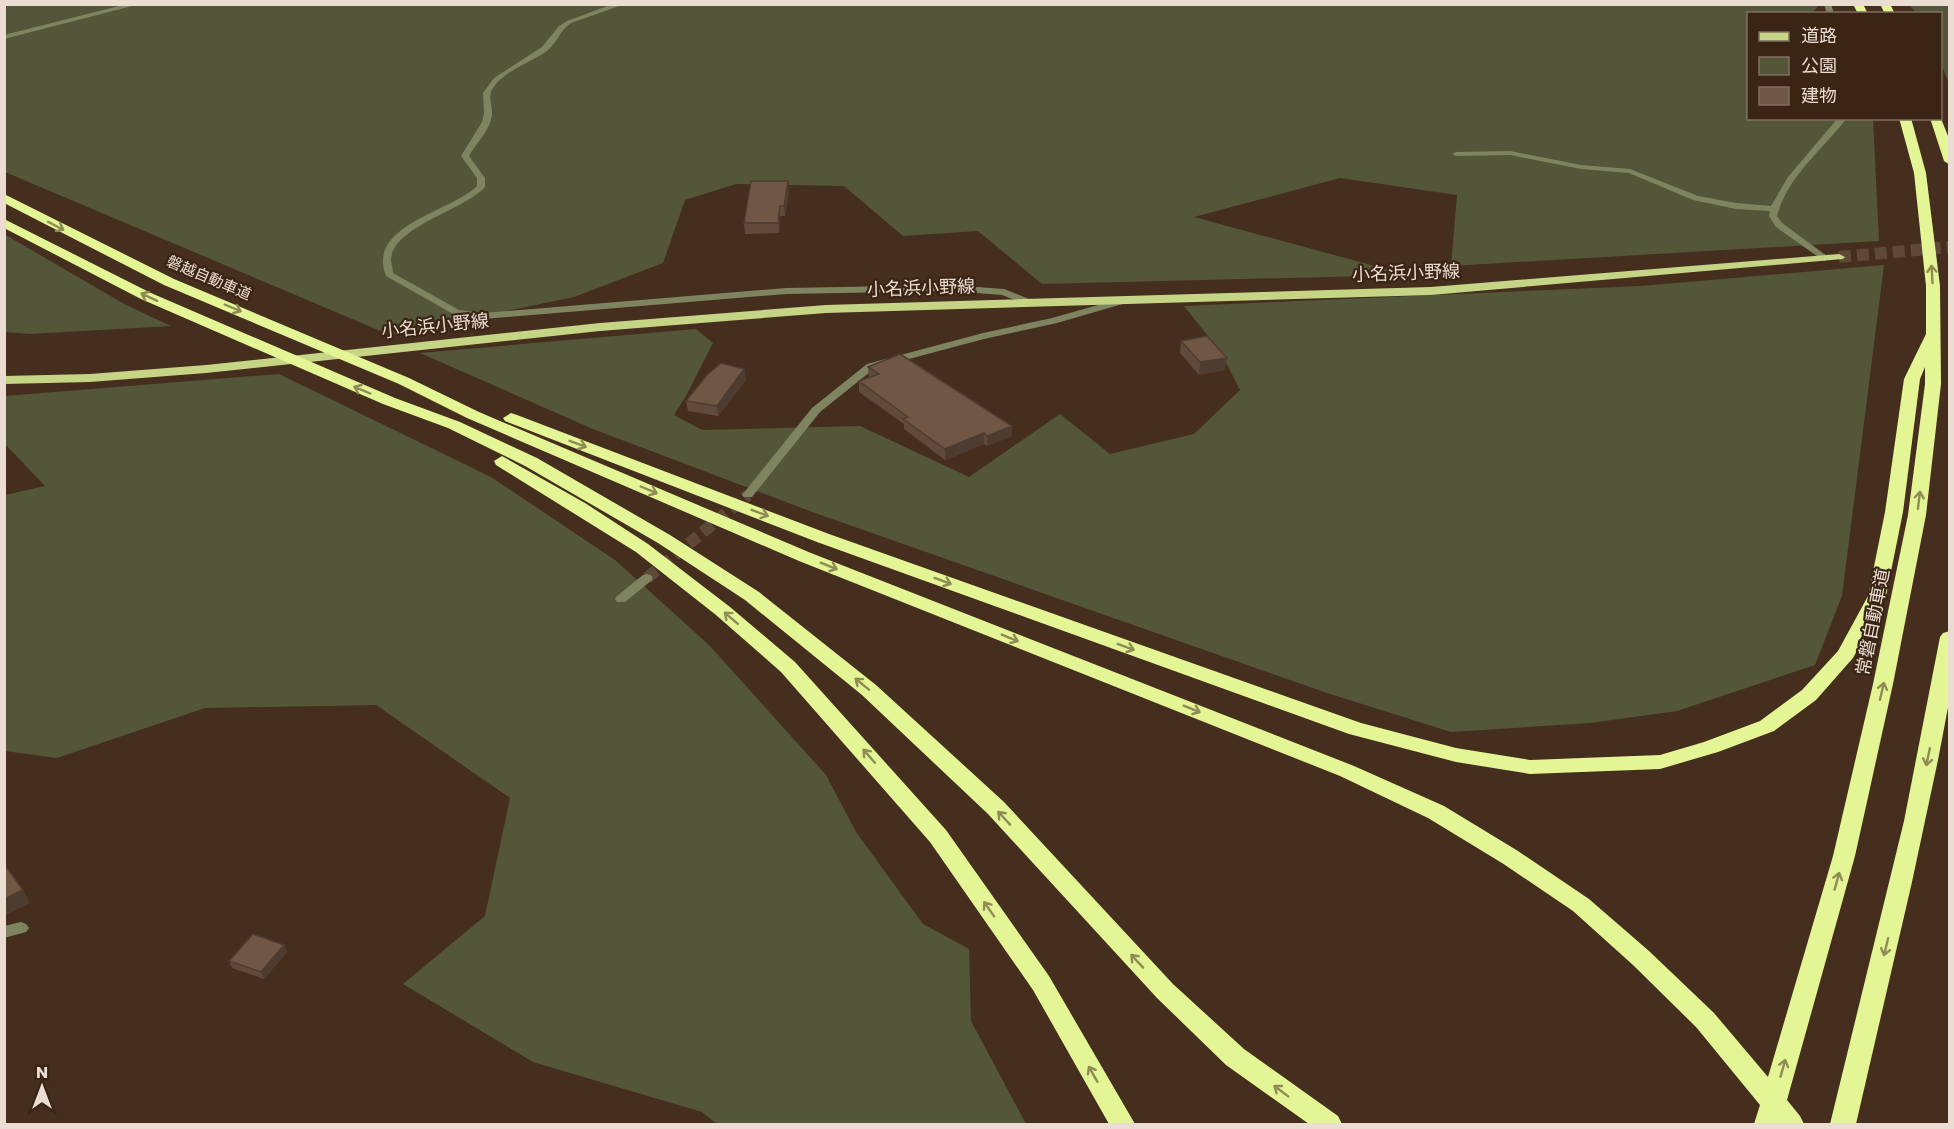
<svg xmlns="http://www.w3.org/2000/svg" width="1954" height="1129" viewBox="0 0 1954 1129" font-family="Poppins,'Noto Sans JP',sans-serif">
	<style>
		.green { fill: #545639 }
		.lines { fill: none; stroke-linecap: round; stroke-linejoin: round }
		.minor-tunnel { stroke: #5e4838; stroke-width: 12; stroke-dasharray: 12 6; stroke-linecap: butt }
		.primary-tunnel { stroke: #5e4838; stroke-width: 12; stroke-dasharray: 12 6; stroke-linecap: butt }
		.minor { fill: #7d845f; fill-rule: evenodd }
		.primary { fill: #c6d585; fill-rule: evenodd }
		.motorway { fill: #e3f594; fill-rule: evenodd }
		.wall { fill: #604a3b }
		.shaded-wall { fill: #4e3c30 }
		.building { fill: #705645; stroke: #4e3c30; stroke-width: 1.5 }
		.oneway { stroke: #8e8c54 }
		.labels { text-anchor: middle; stroke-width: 4.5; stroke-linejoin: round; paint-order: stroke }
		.far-street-label { font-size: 15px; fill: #ecddd3; stroke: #3a2414 }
		.street-label { font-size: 18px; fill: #ecddd3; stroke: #3a2414 }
	</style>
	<rect width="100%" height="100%" fill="#452e1d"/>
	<g class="green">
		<polygon points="4,5 1819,5 1814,11 1815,13 1748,14 1748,118 1873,119 1879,241 1451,266 1457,195 1340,178 1194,217 1408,275 1042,284 978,231 903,236 844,186 736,184 685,200 663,263 574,297 390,335 5,172"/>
		<polygon points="1909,5 1949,5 1949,84 1941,63 1940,14 1917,13"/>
		<polygon points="4,234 126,305 171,326 30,334 5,332"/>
		<polygon points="1884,265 1842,596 1815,665 1677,711 1590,723 1451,732 1327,693 815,513 593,429 420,353 696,329 713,343 687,394 674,415 702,430 860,426 969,477 1060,414 1110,454 1194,434 1240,390 1220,351 1184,306 1641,286"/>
		<polygon points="279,374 491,477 615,560 709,645 826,775 856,832 923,924 969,949 971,1021 1026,1124 717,1124 702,1112 533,1062 403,984 485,916 510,798 376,705 205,708 57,758 5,751 5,495 45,486 5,444 5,396"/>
	</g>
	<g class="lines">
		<polyline class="minor-tunnel" points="647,578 748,495"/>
		<polyline class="primary-tunnel" points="1839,257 1950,247"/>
		<g class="minor">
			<polygon points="127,4 140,4 4,39 4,35"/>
			<path d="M613,4h12l-54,19c-11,7 -14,20 -24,28 -17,12 -42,19 -54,37 -6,9 0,18 -1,27 -2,16 -16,28 -23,41l16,22v9c-22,24 -91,39 -94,72 0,4 2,10 2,14l66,37 25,3 302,-25 165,-3 53,4 30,12v4h-6l-26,-10 -51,-4 -165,3 -302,25 -31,-5 -67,-38c-20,-51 65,-64 91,-90v-8l-16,-22 21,-34 2,-9 -1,-20 11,-15 48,-31 17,-21 8,-5z"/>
			<polygon points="1824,4 1831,4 1834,14 1827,14"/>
			<path d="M1838,118h9c-24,31 -60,59 -70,98l5,7 45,33 2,2 -5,3 -48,-34 -7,-11 1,-5 -34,-2 -43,-9 -64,-27 -48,-4 -71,-14 -54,1 -4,-2 4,-2 54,-1 71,14 49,4 68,27 38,7 35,3 17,-29z"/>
			<polygon points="1123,298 1126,299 1126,303 1057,323 984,339 875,368 820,412 752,497 744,497 742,495 812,408 867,364 983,333 1052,318"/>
			<polygon points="647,574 651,575 653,578 651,581 625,602 617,602 615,599 617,596 643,575"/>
			<polygon points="21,922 26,924 29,928 26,932 4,938 4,926"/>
		</g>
		<polygon class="primary" points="1839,254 1845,257 1843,259 1431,295 826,313 600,331 206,373 90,382 4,384 4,376 90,374 206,365 600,323 826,305 1431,287"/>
		<g class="motorway">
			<polygon points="1853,4 1863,4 1868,14 1858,14"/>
			<polygon points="1880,4 1890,4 1895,14 1885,14"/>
			<polygon points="1940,116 1950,141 1950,165 1944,161 1930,118 1940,118"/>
			<polygon points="1899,118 1911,118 1926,173 1940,286 1941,384 1926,515 1893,684 1855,856 1787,1100 1800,1116 1804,1124 1754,1124 1760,1105 1696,1027 1633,965 1573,911 1502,863 1428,818 1340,776 799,561 467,418 399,384 164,285 4,203 4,194 174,279 409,378 479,412 811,553 1354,766 1444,806 1518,851 1589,899 1649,951 1714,1013 1768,1077 1833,856 1873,684 1908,515 1925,384 1925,367 1920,379 1903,512 1886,596 1853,658 1816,700 1774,731 1718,752 1660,769 1530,774 1456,762 1349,734 817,542 505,421 503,418 511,413 517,415 829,534 1361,723 1456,748 1530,760 1660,755 1704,742 1760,721 1802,690 1838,651 1868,596 1885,512 1904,379 1926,334 1926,286 1914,173"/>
			<polygon points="4,219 151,293 395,398 460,422 537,458 670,535 759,592 876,685 1004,802 1173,984 1244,1049 1338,1116 1342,1124 1309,1124 1226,1065 1157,998 988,814 862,695 745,600 658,543 525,466 448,428 383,404 141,299 4,228"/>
			<polygon points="502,456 585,503 648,544 730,607 795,662 946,830 1049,976 1135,1124 1109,1124 1033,990 930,842 781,672 716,615 636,552 496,465 494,461"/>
			<polygon points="1950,631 1950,697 1938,760 1912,882 1856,1124 1830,1124 1904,821 1940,637 1943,633"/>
		</g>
	</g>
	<g class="wall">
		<polygon points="789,191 785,216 780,216 779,233 745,234 744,223"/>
		<polygon points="1181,341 1225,370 1199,375 1180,353"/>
		<polygon points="868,367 1012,436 987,446 984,444 945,460 904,429 904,424 859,392 859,381 869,378"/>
		<polygon points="744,369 746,380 718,416 688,411 686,401"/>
		<polygon points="284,945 287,952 264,979 232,968 229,961"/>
	</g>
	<g class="shaded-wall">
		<polygon points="788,181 789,191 785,216 784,206"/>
		<polygon points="780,206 780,216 779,233 778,223"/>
		<polygon points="1227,358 1225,370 1199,375 1200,362"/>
		<polygon points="744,369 746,380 718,416 717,406"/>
		<polygon points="1012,426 1012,436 987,446 987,436"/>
		<polygon points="984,433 984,444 945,460 945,449"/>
		<polygon points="23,890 30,903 4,916 4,899"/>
		<polygon points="284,945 287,952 264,979 261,972"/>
	</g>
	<g class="building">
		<polygon points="751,181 788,181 784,206 780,206 778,223 744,223"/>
		<polygon points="1207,336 1227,358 1200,362 1181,341"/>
		<polygon points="900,354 1012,426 987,436 984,433 945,449 903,419 908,417 859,381 879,374 868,367"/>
		<polygon points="721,363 744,369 717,406 686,401 707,375"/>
		<polygon points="4,864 23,890 4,899"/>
		<polygon points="253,934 284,945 261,972 229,961"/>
	</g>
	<defs><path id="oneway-shaft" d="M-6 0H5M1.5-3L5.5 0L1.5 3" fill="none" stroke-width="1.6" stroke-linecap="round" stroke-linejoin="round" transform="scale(1.5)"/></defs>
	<g class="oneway">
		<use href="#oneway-shaft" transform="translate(56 226) rotate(28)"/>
		<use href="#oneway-shaft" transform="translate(1932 274) rotate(-93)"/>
		<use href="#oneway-shaft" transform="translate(149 297) rotate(-155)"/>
		<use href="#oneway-shaft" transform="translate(233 308) rotate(23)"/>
		<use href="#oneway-shaft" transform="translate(362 390) rotate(-157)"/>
		<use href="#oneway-shaft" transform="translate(578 444) rotate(21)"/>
		<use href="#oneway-shaft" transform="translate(649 490) rotate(23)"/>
		<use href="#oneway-shaft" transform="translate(1919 500) rotate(-83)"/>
		<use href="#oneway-shaft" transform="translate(760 513) rotate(21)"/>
		<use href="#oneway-shaft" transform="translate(829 566) rotate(22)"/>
		<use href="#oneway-shaft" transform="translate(943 581) rotate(20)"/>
		<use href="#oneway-shaft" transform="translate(731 618) rotate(-139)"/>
		<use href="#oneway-shaft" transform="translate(1010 638) rotate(22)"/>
		<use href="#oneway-shaft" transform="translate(1126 647) rotate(20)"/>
		<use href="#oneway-shaft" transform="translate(862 684) rotate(-141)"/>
		<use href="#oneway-shaft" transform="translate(1882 691) rotate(-77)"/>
		<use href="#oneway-shaft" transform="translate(1192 709) rotate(22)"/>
		<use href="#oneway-shaft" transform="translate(869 756) rotate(-131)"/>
		<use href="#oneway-shaft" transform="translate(1928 757) rotate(102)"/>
		<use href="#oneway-shaft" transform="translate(1004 818) rotate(-133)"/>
		<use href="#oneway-shaft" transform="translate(1837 881) rotate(-74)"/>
		<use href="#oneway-shaft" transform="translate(989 909) rotate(-125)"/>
		<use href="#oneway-shaft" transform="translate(1886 947) rotate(104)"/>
		<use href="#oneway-shaft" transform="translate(1137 961) rotate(-133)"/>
		<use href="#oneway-shaft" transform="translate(1783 1068) rotate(-74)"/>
		<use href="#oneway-shaft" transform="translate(1093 1074) rotate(-120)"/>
		<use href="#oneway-shaft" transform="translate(1281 1091) rotate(-143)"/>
	</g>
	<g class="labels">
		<g class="far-street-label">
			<text transform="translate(209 278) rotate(23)" y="5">磐越自動車道</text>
		</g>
		<g class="street-label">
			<text transform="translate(1406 273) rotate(-2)" y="6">小名浜小野線</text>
			<text transform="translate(921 288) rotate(-2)" y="6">小名浜小野線</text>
			<text transform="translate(435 326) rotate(-6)" y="6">小名浜小野線</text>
			<text transform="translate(1873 622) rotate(-79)" y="6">常磐自動車道</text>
		</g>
	</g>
	<rect width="1954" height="1129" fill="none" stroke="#ecddd3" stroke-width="12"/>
	<rect x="1747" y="12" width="195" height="108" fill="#3a2414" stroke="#816e60" stroke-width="1.5"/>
	<rect x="1759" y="32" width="30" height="9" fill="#c6d585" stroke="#816e60" stroke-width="1.5"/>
	<text x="1801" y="42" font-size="18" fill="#ecddd3">道路</text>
	<rect x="1759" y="57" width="30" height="18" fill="#545639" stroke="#816e60" stroke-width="1.5"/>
	<text x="1801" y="72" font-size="18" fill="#ecddd3">公園</text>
	<rect x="1759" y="87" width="30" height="18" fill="#705645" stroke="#816e60" stroke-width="1.5"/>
	<text x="1801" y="102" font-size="18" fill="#ecddd3">建物</text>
	<g transform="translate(42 1087)" stroke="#3a2414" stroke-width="4.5" paint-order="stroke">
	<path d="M0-4.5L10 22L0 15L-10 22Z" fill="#ecddd3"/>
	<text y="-9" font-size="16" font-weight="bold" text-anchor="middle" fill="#ecddd3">N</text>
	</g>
</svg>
